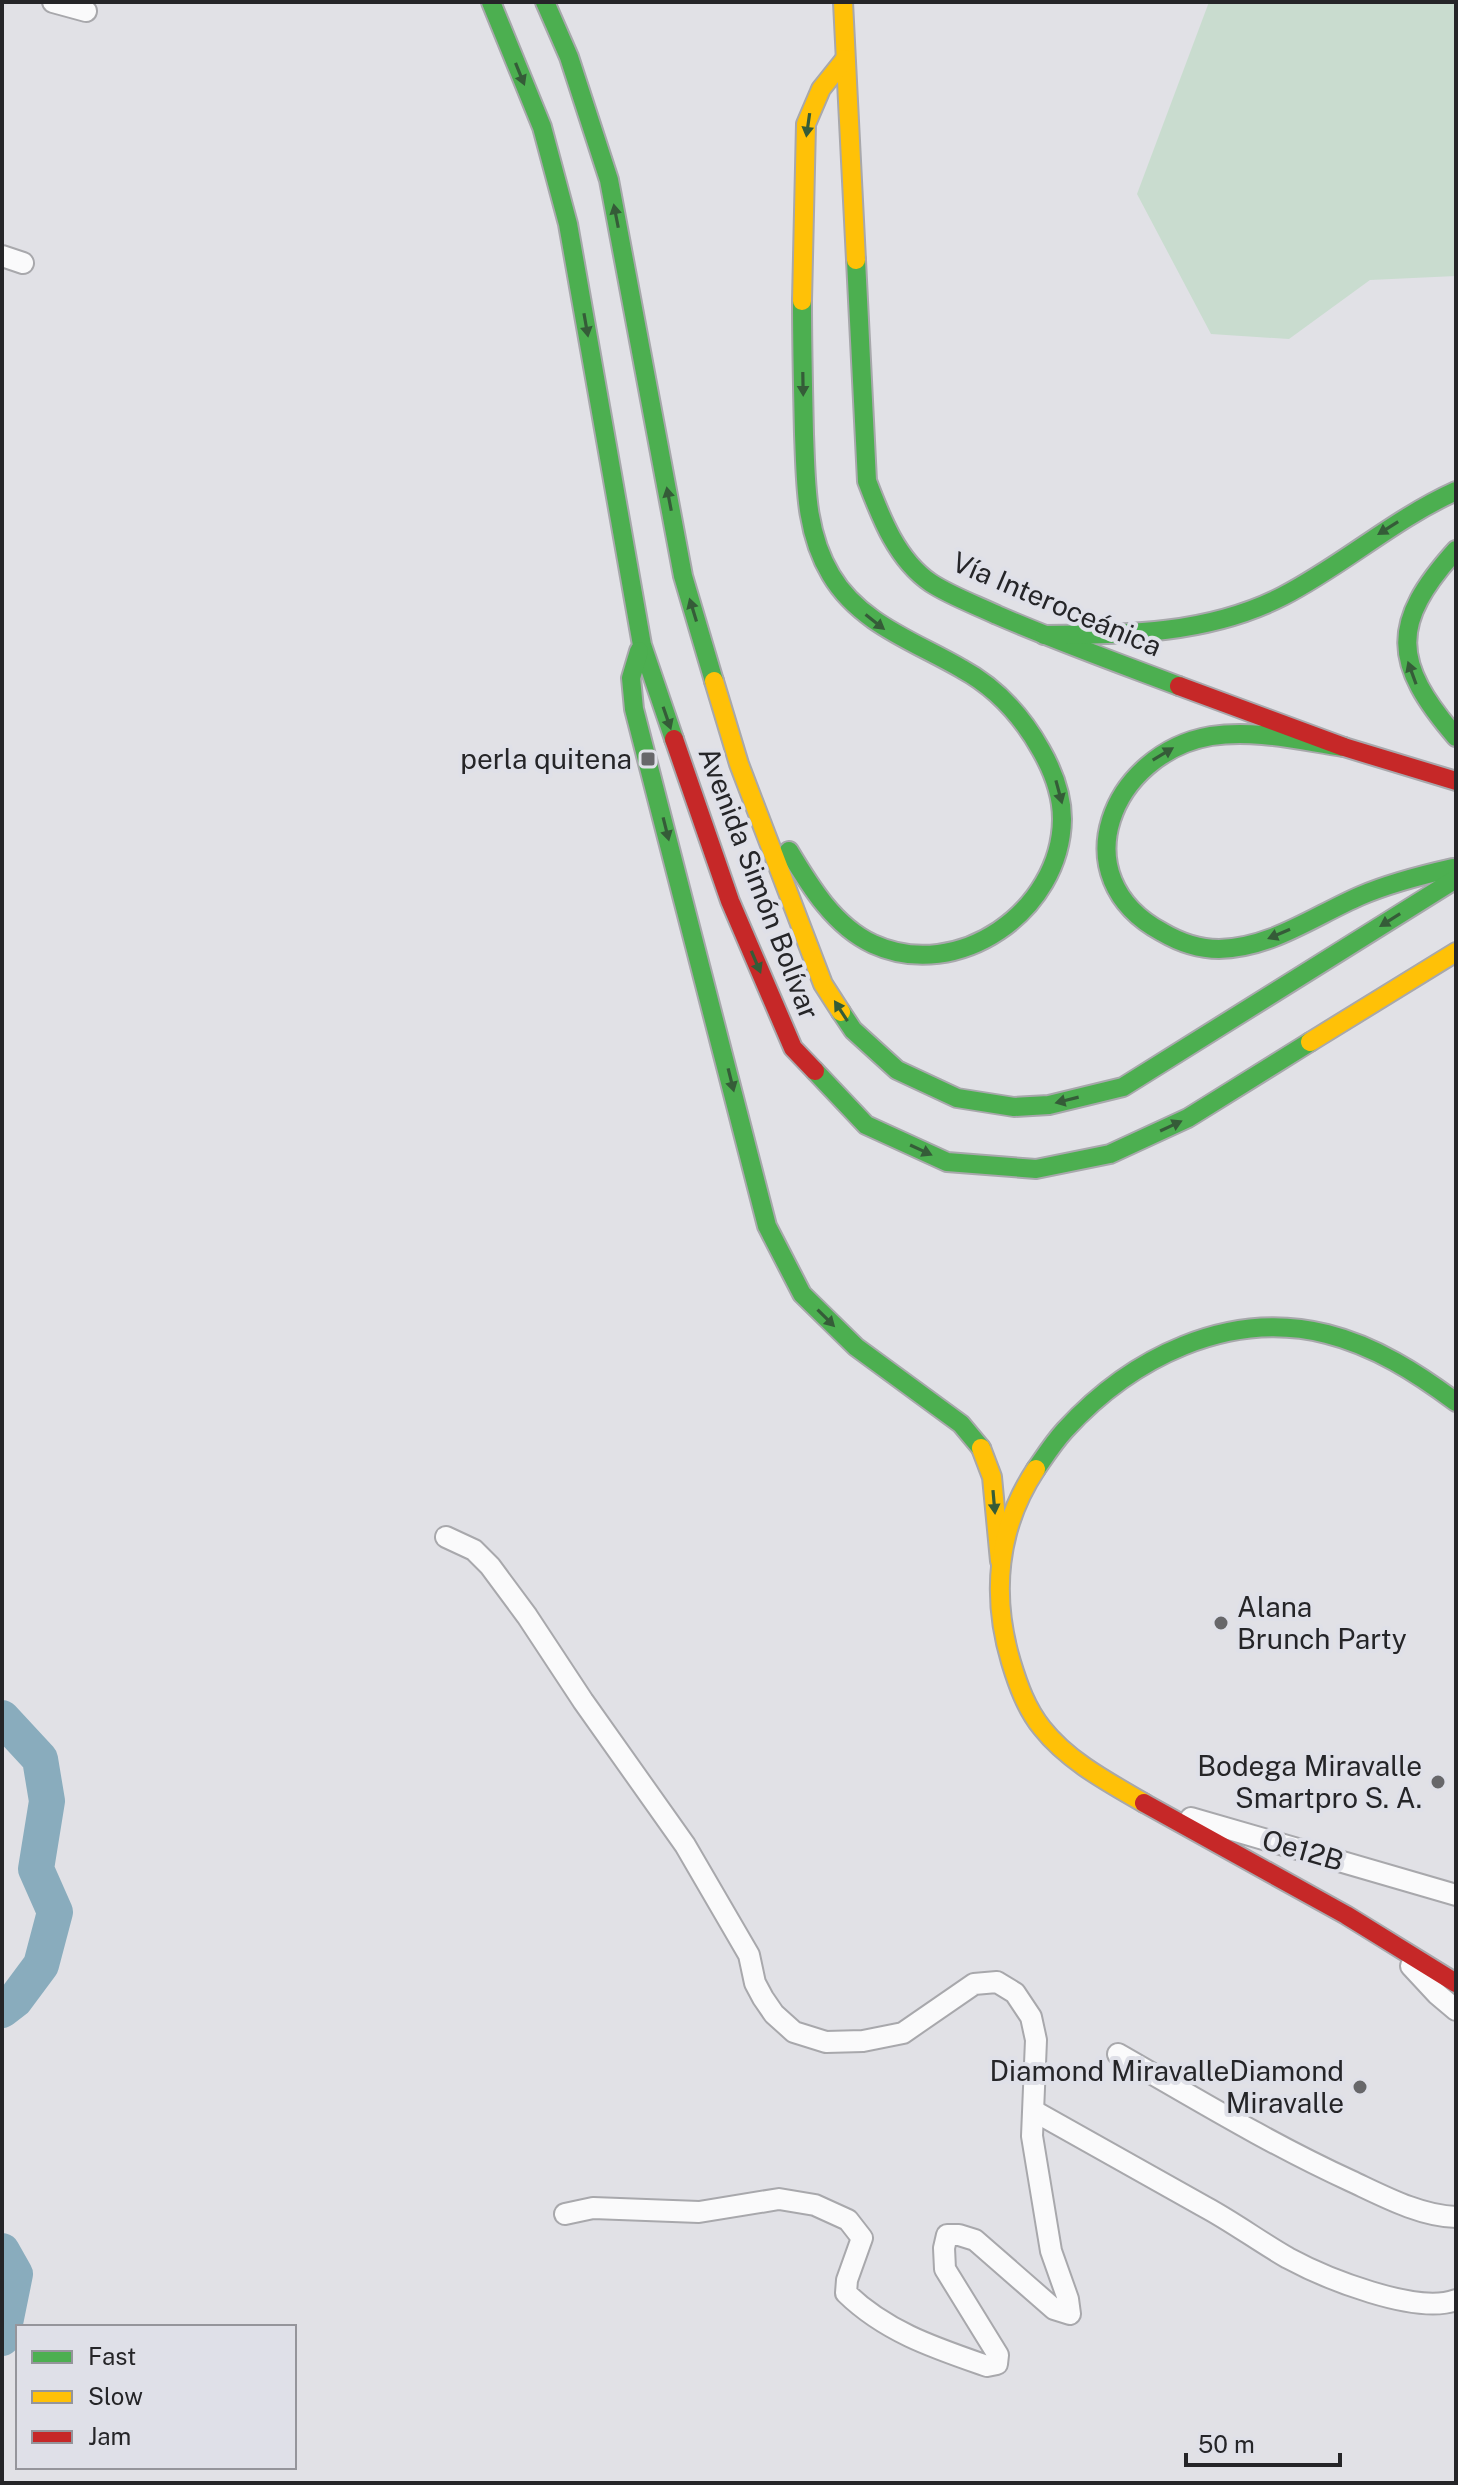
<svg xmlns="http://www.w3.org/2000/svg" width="1458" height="2485" viewBox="0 0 1458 2485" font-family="'Public Sans',sans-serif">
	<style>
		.green { fill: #c9dccf }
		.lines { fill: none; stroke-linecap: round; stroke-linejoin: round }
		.river { stroke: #89acbd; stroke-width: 36 }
		.street-casing { stroke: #a8a8ac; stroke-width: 24 }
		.fast-casing { stroke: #a8a8ac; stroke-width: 22 }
		.slow-casing { stroke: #a8a8ac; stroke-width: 22 }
		.jam-casing { stroke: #a8a8ac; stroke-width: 22 }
		.street { stroke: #fafafb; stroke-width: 20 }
		.fast { stroke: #4caf50; stroke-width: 18 }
		.slow { stroke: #ffc107; stroke-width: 18 }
		.jam { stroke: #c62828; stroke-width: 18 }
		.oneway { fill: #355c38 }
		.poi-dot { fill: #67676a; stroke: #dfe0e8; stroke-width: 3 }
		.labels { text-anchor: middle; stroke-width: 8; stroke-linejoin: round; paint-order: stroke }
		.street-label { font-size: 28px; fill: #252528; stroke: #dfe0e8 }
		.poi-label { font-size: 28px; fill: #252528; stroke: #dfe0e8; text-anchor: end }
	</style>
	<rect width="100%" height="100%" fill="#e1e1e6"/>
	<polygon class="green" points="1209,2 1456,2 1456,276 1370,280 1289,339 1211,334 1137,194"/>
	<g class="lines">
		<g class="river">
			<polyline points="2,1718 40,1759 47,1801 36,1869 55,1912 41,1965 15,2000 2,2010"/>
			<polyline points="2,2251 15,2274 2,2338"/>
		</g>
		<g class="street-casing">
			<g id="street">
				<polyline points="53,2 86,11"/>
				<polyline points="2,256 23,263"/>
				<path d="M446,1537l28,13 16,16 37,50 56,85 102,144 64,110 6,28 8,15 11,16 20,18 32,10 37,-1 40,-8 71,-49 23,-2 18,11 16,24 5,23 -4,96 19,115 17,48 2,15 -16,-5 -79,-69 -16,-5h-12l-3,13 1,21 53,86 -1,9 -10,2c-52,-18 -101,-34 -141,-73l1,-13 15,-42 -14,-18 -33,-15 -36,-6 -80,13 -106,-4 -28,6"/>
				<polyline points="1191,1818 1456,1895"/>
				<polyline points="1411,1966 1437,1994 1456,2010"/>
				<path d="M1118,2054c77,44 152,90 233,127 32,15 69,35 105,36"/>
				<path d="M1034,2111c57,32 114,64 171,96 28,15 55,35 83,51 37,20 128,57 168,42"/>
			</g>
		</g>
		<g class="fast-casing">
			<g id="fast">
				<polyline points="491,2 542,127 568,224 642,645 674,739"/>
				<polyline points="545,2 569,57 609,180 683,576 714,681"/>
				<path d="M856,260l11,221c14,37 30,79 64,102 20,13 45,22 66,32 60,26 121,48 182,71"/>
				<path d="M1456,550c-66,73 -64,113 0,187"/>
				<path d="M1044,635c82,0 165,-1 239,-39 60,-31 111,-77 173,-105"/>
				<polyline points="639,651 631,678 634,709 767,1226 802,1294 856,1347 961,1424 981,1448"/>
				<path d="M1344,747c-43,-6 -89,-18 -133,-11 -99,17 -151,141 -49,196 17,10 37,17 57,17 52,-1 95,-33 141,-53 30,-13 62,-21 93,-28"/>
				<path d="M789,851c21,35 45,75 84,93 85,39 188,-33 189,-125 0,-25 -9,-48 -21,-69 -19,-34 -44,-62 -79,-81 -46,-27 -102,-45 -131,-94 -26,-43 -25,-92 -27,-141 -1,-44 -2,-88 -2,-133"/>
				<polyline points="841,1012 853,1030 897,1070 957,1098 1014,1107 1049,1105 1123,1087 1456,879"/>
				<polyline points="815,1071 866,1125 947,1162 1036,1169 1110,1154 1188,1118 1310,1042"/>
				<path d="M1036,1469c9,-13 18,-27 29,-39 66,-72 163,-121 262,-96 48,12 90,39 129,68"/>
			</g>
		</g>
		<g class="slow-casing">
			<g id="slow">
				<polyline points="843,2 856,260"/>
				<polyline points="802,301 806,124 821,89 845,59"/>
				<polyline points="714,681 739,764 823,984 841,1012"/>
				<polyline points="1310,1042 1456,952"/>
				<polyline points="981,1448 992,1477 1000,1561"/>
				<path d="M1036,1469c-39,59 -45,126 -25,193 7,23 15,46 31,66 26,33 66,54 102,75"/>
			</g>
		</g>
		<g class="jam-casing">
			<g id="jam">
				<polyline points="1179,686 1344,747 1456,781"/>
				<polyline points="674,739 730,901 793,1048 815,1071"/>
				<polyline points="1144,1803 1346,1915 1456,1983"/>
			</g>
		</g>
		<use href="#street" class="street"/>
		<use href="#fast" class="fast"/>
		<use href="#slow" class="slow"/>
		<use href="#jam" class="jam"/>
	</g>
	<defs><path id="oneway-solid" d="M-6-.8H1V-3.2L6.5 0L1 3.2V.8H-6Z" transform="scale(2)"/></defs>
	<g class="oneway">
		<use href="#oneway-solid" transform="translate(520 74) rotate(68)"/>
		<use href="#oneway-solid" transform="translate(808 125) rotate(98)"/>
		<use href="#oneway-solid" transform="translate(616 216) rotate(-101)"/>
		<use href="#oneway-solid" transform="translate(586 325) rotate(80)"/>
		<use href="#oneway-solid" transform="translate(803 384) rotate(89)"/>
		<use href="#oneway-solid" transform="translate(669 499) rotate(-101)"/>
		<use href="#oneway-solid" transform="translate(1388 528) rotate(148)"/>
		<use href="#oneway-solid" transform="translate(693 610) rotate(-107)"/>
		<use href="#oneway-solid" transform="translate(875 622) rotate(38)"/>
		<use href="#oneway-solid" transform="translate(1412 673) rotate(-110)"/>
		<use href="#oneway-solid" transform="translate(667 718) rotate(71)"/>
		<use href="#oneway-solid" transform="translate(1163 754) rotate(-31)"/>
		<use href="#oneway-solid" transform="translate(1059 792) rotate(75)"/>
		<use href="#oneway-solid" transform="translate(666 829) rotate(76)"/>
		<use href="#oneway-solid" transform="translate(1390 920) rotate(148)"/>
		<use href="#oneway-solid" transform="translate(1279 934) rotate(157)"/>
		<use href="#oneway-solid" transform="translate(756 962) rotate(67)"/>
		<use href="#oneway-solid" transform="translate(841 1011) rotate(-123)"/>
		<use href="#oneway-solid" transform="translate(731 1080) rotate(76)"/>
		<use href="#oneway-solid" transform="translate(1067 1100) rotate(166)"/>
		<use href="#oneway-solid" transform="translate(1171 1126) rotate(-25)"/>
		<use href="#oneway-solid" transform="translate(921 1150) rotate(25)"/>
		<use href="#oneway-solid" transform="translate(826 1318) rotate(45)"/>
		<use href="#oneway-solid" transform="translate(994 1502) rotate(85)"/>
	</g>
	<g class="poi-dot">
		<rect x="640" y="751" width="16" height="16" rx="4"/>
		<circle cx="1221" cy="1623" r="8"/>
		<circle cx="1438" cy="1782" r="8"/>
		<circle cx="1360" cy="2087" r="8"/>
	</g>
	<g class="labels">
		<g class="street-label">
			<text transform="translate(1057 604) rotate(23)" y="10">Vía Interoceánica</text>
			<text transform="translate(759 883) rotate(69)" y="10">Avenida Simón Bolívar</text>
			<text transform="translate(1303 1850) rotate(16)" y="10">Oe12B</text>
		</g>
		<g class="poi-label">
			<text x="632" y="769">perla quitena</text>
			<text x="1237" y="1617" text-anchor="start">Alana<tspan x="1237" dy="32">Brunch Party</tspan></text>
			<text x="1422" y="1776">Bodega Miravalle<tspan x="1422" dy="32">Smartpro S. A.</tspan></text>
			<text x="1344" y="2081">Diamond MiravalleDiamond<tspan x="1344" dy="32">Miravalle</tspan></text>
		</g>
	</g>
	<rect width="1458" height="2485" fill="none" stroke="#252528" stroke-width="8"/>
	<rect x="16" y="2325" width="280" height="144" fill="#dfe0e8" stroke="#95959b" stroke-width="2"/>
	<rect x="32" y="2351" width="40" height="12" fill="#4caf50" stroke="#95959b" stroke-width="2"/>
	<text x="88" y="2365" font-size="24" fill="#252528">Fast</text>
	<rect x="32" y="2391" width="40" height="12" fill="#ffc107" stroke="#95959b" stroke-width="2"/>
	<text x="88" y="2405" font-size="24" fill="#252528">Slow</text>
	<rect x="32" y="2431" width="40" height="12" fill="#c62828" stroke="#95959b" stroke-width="2"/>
	<text x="88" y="2445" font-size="24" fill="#252528">Jam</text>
	<path d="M1186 2453v12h154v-12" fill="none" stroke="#252528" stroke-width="4"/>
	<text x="1198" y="2453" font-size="24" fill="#252528" stroke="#dfe0e8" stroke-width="6" paint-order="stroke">50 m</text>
</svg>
